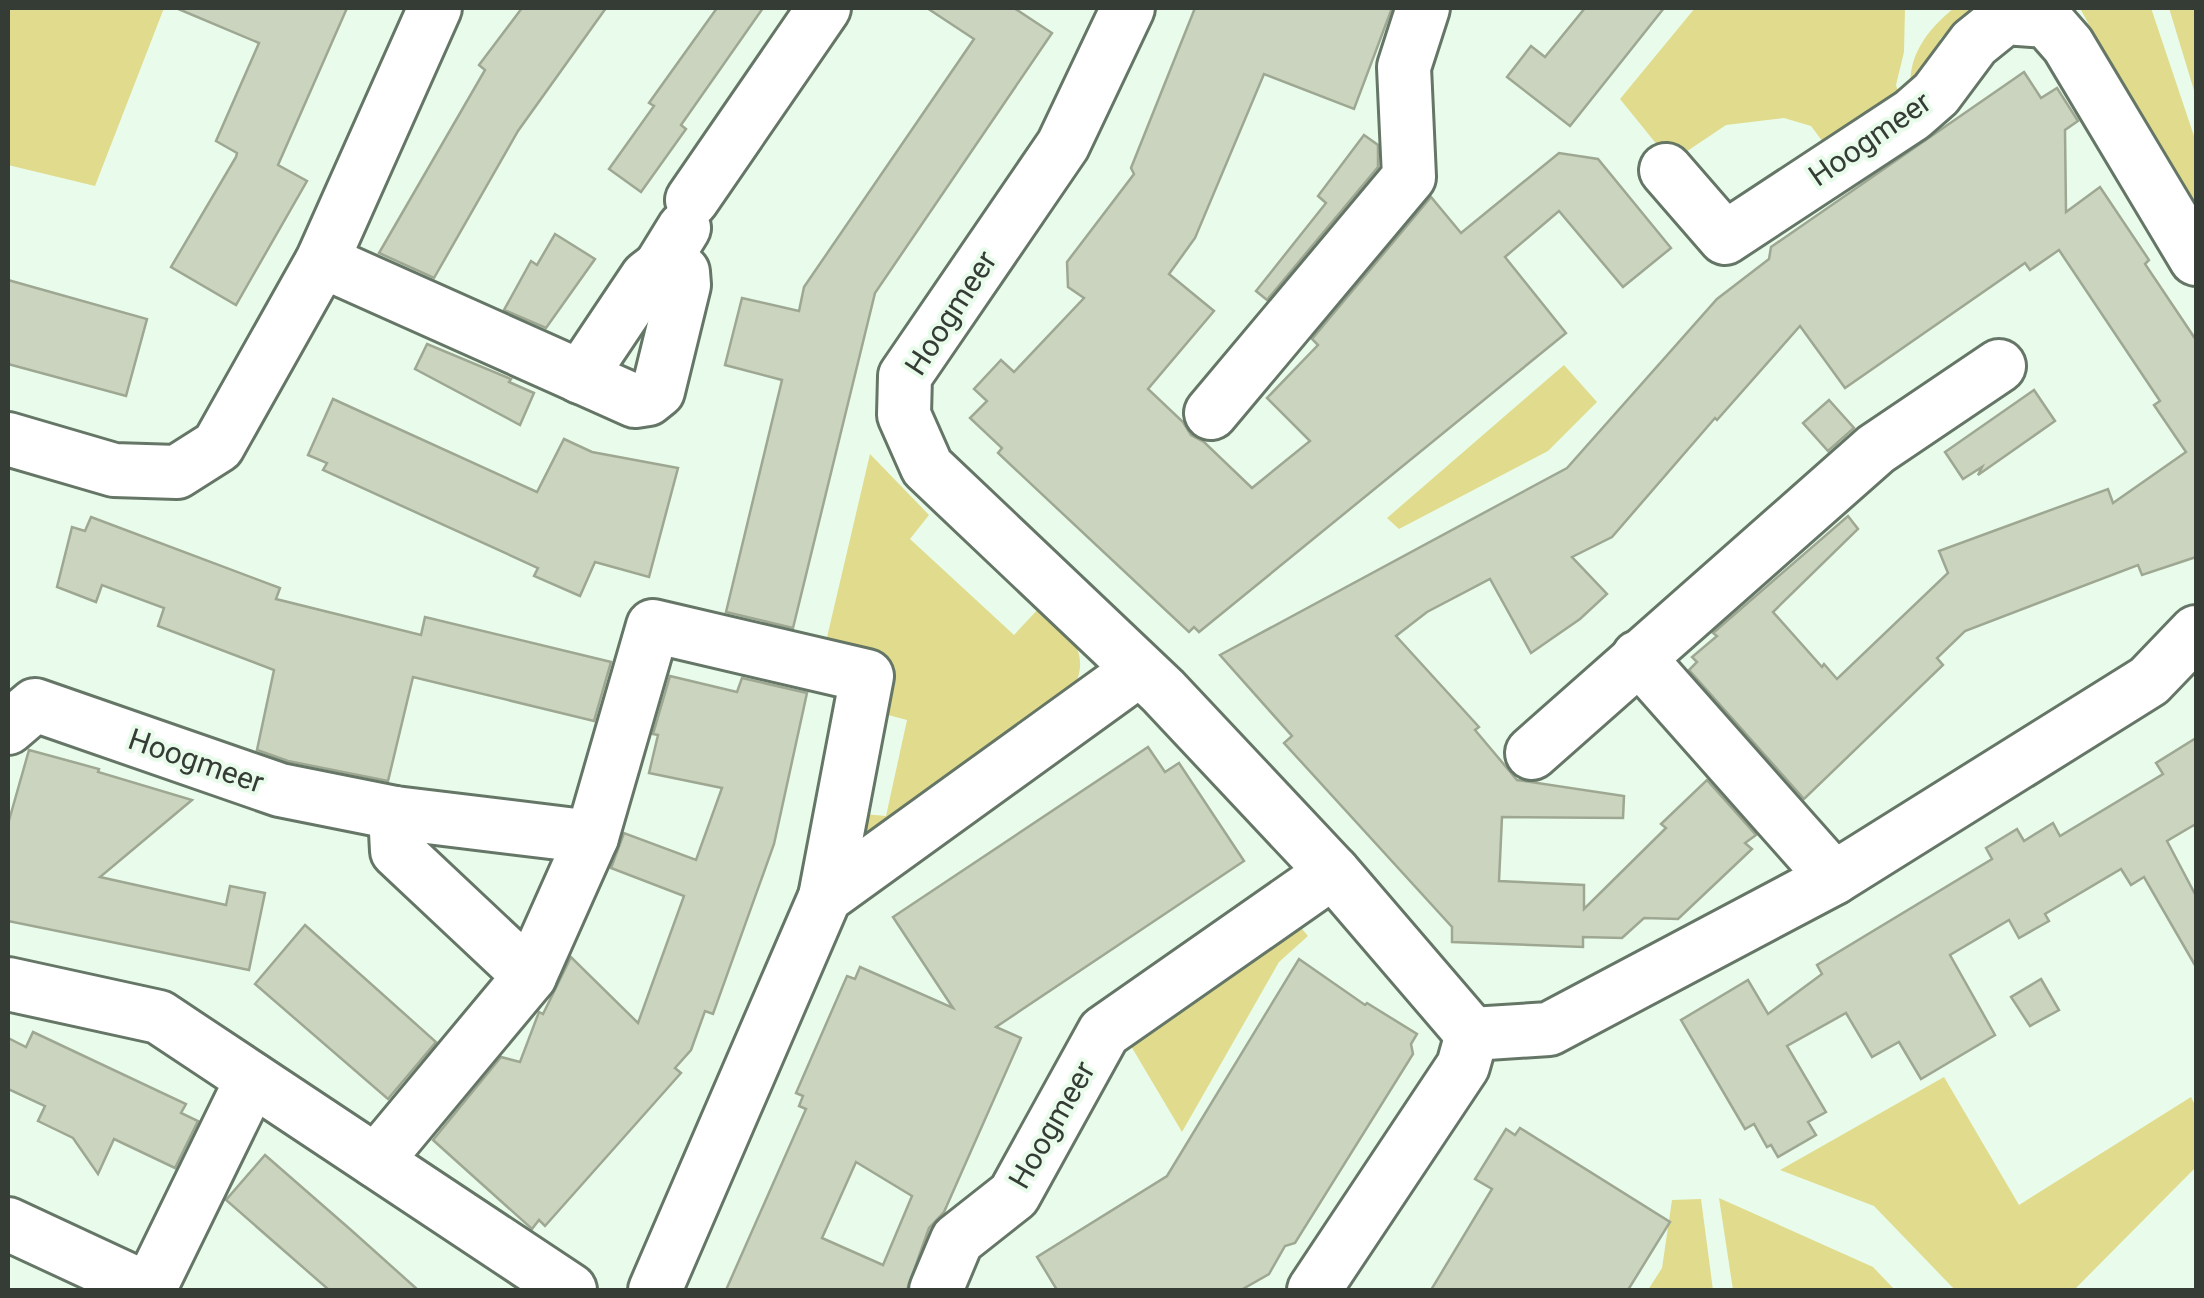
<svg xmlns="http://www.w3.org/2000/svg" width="2204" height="1298" viewBox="0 0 2204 1298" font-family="Roboto,sans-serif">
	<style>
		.green { fill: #e1db8d }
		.building { fill: #cbd4bf; stroke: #9ea792; stroke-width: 2.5; fill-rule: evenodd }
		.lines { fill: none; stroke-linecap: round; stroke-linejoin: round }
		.minor-casing { stroke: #657667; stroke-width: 58 }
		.minor { stroke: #fff; stroke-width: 52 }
		.labels { text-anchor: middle; stroke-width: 8; stroke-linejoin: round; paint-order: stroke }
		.street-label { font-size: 30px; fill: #343c35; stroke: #e9fceb }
	</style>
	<rect width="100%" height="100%" fill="#e9fceb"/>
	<g class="green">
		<polygon points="8,8 164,8 95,186 8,165"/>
		<polygon points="1695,8 1905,8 1904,52 1896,85 1903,108 1829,150 1811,126 1784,118 1726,125 1671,162 1620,99"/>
		<path d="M1954,8h17l-31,31 2,27 -31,28c-5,-37 16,-64 43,-86z"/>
		<polygon points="2080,8 2151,8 2196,142 2196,230 2108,83 2111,66"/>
		<polygon points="2169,8 2196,8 2196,97"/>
		<polygon points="1564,365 1597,402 1548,451 1399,529 1387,518"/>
		<path d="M870,454l59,61 -19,24 104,96 26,-28c30,27 54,45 31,87l-228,161 10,-42 33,3 21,-96 -34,-9 -49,-61z"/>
		<polygon points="1297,923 1308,936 1279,962 1182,1132 1125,1036"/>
		<polygon points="1944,1077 2019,1205 2191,1097 2196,1107 2196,1167 2074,1290 1955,1290 1874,1206 1780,1170"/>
		<polygon points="1719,1198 1873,1267 1895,1290 1733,1290"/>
		<polygon points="1701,1199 1713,1290 1648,1290 1662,1268 1672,1200"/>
	</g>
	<g class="building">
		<polygon points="176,8 347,8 278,165 307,181 236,305 171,267 236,157 237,153 216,141 259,43"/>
		<polygon points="522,8 606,8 518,131 434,278 379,253 485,70 479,65"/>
		<polygon points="717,8 763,8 681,125 686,129 641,192 609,169 654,106 649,103"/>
		<polygon points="927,8 1014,8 1052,33 875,293 793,628 726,612 782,380 725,365 742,298 799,311 804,287 974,39"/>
		<polygon points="1195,8 1392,8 1354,109 1264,74 1195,238 1169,274 1214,311 1148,389 1183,422 1191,435 1204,442 1252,488 1310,441 1267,398 1318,345 1312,339 1431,197 1461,233 1559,153 1598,159 1671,248 1623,287 1559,211 1505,257 1566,333 1199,632 1194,627 1189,632 998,453 1002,448 970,418 987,401 974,389 1001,360 1014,372 1084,298 1068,287 1067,262 1134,174 1131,168"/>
		<polygon points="1585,8 1664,8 1570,126 1507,77 1531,46 1545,57"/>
		<polygon points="2024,72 2041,98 2057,88 2078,121 2065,130 2066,212 2100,187 2149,260 2145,264 2196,340 2196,557 2142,575 2138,565 1965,631 1937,658 1943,665 1804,799 1689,670 1697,662 1692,657 1717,636 1713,633 1848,516 1858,529 1773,612 1822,667 1824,664 1837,679 1948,573 1939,551 2108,489 2113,503 2186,452 2154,405 2160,401 2059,250 2030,270 2025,263 1845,388 1800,326 1717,420 1715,418 1612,537 1572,557 1607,594 1580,619 1531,653 1490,579 1427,612 1396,636 1479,727 1475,730 1517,780 1624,796 1623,818 1502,817 1499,881 1584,885 1584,909 1666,828 1661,824 1707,780 1756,835 1745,843 1752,849 1678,919 1644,918 1622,938 1583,937 1583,947 1452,942 1452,927 1284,743 1292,736 1220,655 1567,468 1717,299 1769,259 1771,247"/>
		<polygon points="1364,135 1378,145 1378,167 1267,300 1256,291 1326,203 1318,196"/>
		<polygon points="555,234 595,259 546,328 504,310 531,261 537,265"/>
		<polygon points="8,280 147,319 126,396 8,364"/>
		<polygon points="427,344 511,379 509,382 534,393 520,425 415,369"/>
		<polygon points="2034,390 2055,421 1978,475 1982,467 1963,479 1945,452"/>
		<polygon points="333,399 537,492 564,439 592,452 678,468 649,577 595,562 580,596 534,576 538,568 323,470 327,463 308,455"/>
		<polygon points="1829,400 1854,428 1828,451 1803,423"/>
		<polygon points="91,517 280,588 276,599 421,635 425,617 611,662 594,721 413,677 388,781 288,761 257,750 274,670 158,626 164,608 102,585 96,602 57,587 72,527 85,531"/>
		<polygon points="670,676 737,692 742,678 807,693 774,844 713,1014 705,1011 691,1050 675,1068 681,1073 545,1226 539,1220 532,1229 433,1140 501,1057 520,1062 539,1012 543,1014 571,957 638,1023 684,896 611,868 624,833 696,860 722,788 649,773 658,735 653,734"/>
		<polygon points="2196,738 2196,829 2194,825 2167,841 2196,896 2196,967 2144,877 2131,885 2121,869 2045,914 2049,921 2019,938 2009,920 1950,955 1995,1035 1921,1079 1899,1042 1872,1057 1846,1013 1787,1046 1826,1112 1808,1122 1816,1135 1778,1157 1771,1145 1767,1147 1754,1124 1745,1129 1681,1020 1748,980 1768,1014 1822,974 1817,965 1992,859 1986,848 2017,829 2024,841 2053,823 2060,836 2163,774 2156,763"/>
		<path d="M1148,747l17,25 14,-9 65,98 -248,166 25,11 -77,174 -15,16 -22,62h-181l80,-181 -7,-3 4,-10 -7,-3 51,-117 8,3 5,-12 93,41 -60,-91zM856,1162l56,34 -29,69 -61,-27z"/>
		<polygon points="29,750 99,769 98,772 192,800 100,877 226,905 230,886 265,893 249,970 8,921 8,824"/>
		<polygon points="305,925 436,1042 388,1099 255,984"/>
		<polygon points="1299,959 1365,1005 1367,1003 1417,1034 1411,1044 1413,1054 1295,1243 1285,1246 1269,1274 1241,1290 1057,1290 1037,1257 1167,1176"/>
		<polygon points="2041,979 2059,1010 2030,1026 2011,997"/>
		<polygon points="33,1032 186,1104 181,1113 198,1121 175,1168 114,1139 98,1174 73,1138 38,1121 45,1106 8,1089 8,1038 26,1047"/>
		<polygon points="1520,1128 1670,1222 1628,1290 1431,1290 1492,1189 1475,1179 1506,1129 1515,1135"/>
		<polygon points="265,1155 351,1230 418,1290 329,1290 226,1200"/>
	</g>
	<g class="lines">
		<g class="minor-casing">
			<g id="minor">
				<polyline points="1128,8 1063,145 905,376 904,415 927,467 1163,691 1333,872 1472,1034"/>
				<polyline points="1666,170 1725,238 1912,115 1936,94 1974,43 2005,18 2047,21 2068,45 2196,259"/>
				<polyline points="692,200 824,8"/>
				<polyline points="322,261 635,401 648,399 658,391 684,285 683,272 660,267 684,228"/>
				<polyline points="580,377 647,277 660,267"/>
				<polyline points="1211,413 1409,177 1404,67 1423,8"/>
				<polyline points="8,439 114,470 177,472 218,446 322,261 435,8"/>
				<polyline points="1638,657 1834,878"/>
				<polyline points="8,728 35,705 280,790 395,813 592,837"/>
				<polyline points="1532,753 1876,449 1999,366"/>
				<polyline points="395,813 397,851 530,976"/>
				<polyline points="8,984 159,1017 570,1290"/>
				<polyline points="1472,1034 1549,1029 1834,878 2149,681 2196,632"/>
				<polyline points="376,1161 530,976 592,837 653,626 867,676 825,897"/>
				<polyline points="8,1224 150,1290"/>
				<polyline points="149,1290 252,1079"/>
				<polyline points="655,1290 825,897 1139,670"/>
				<polyline points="936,1290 957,1240 1014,1195 1104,1032 1333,872"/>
				<polyline points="1314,1290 1463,1066 1472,1034"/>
			</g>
		</g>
		<use href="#minor" class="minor"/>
	</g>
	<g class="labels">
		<g class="street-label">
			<text transform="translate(1870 139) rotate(-35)" y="10">Hoogmeer</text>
			<text transform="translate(951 313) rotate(-57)" y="10">Hoogmeer</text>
			<text transform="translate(196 761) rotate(19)" y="10">Hoogmeer</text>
			<text transform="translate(1052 1125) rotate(-60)" y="10">Hoogmeer</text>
		</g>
	</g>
	<rect width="2204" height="1298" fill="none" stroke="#343c35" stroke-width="20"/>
</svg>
